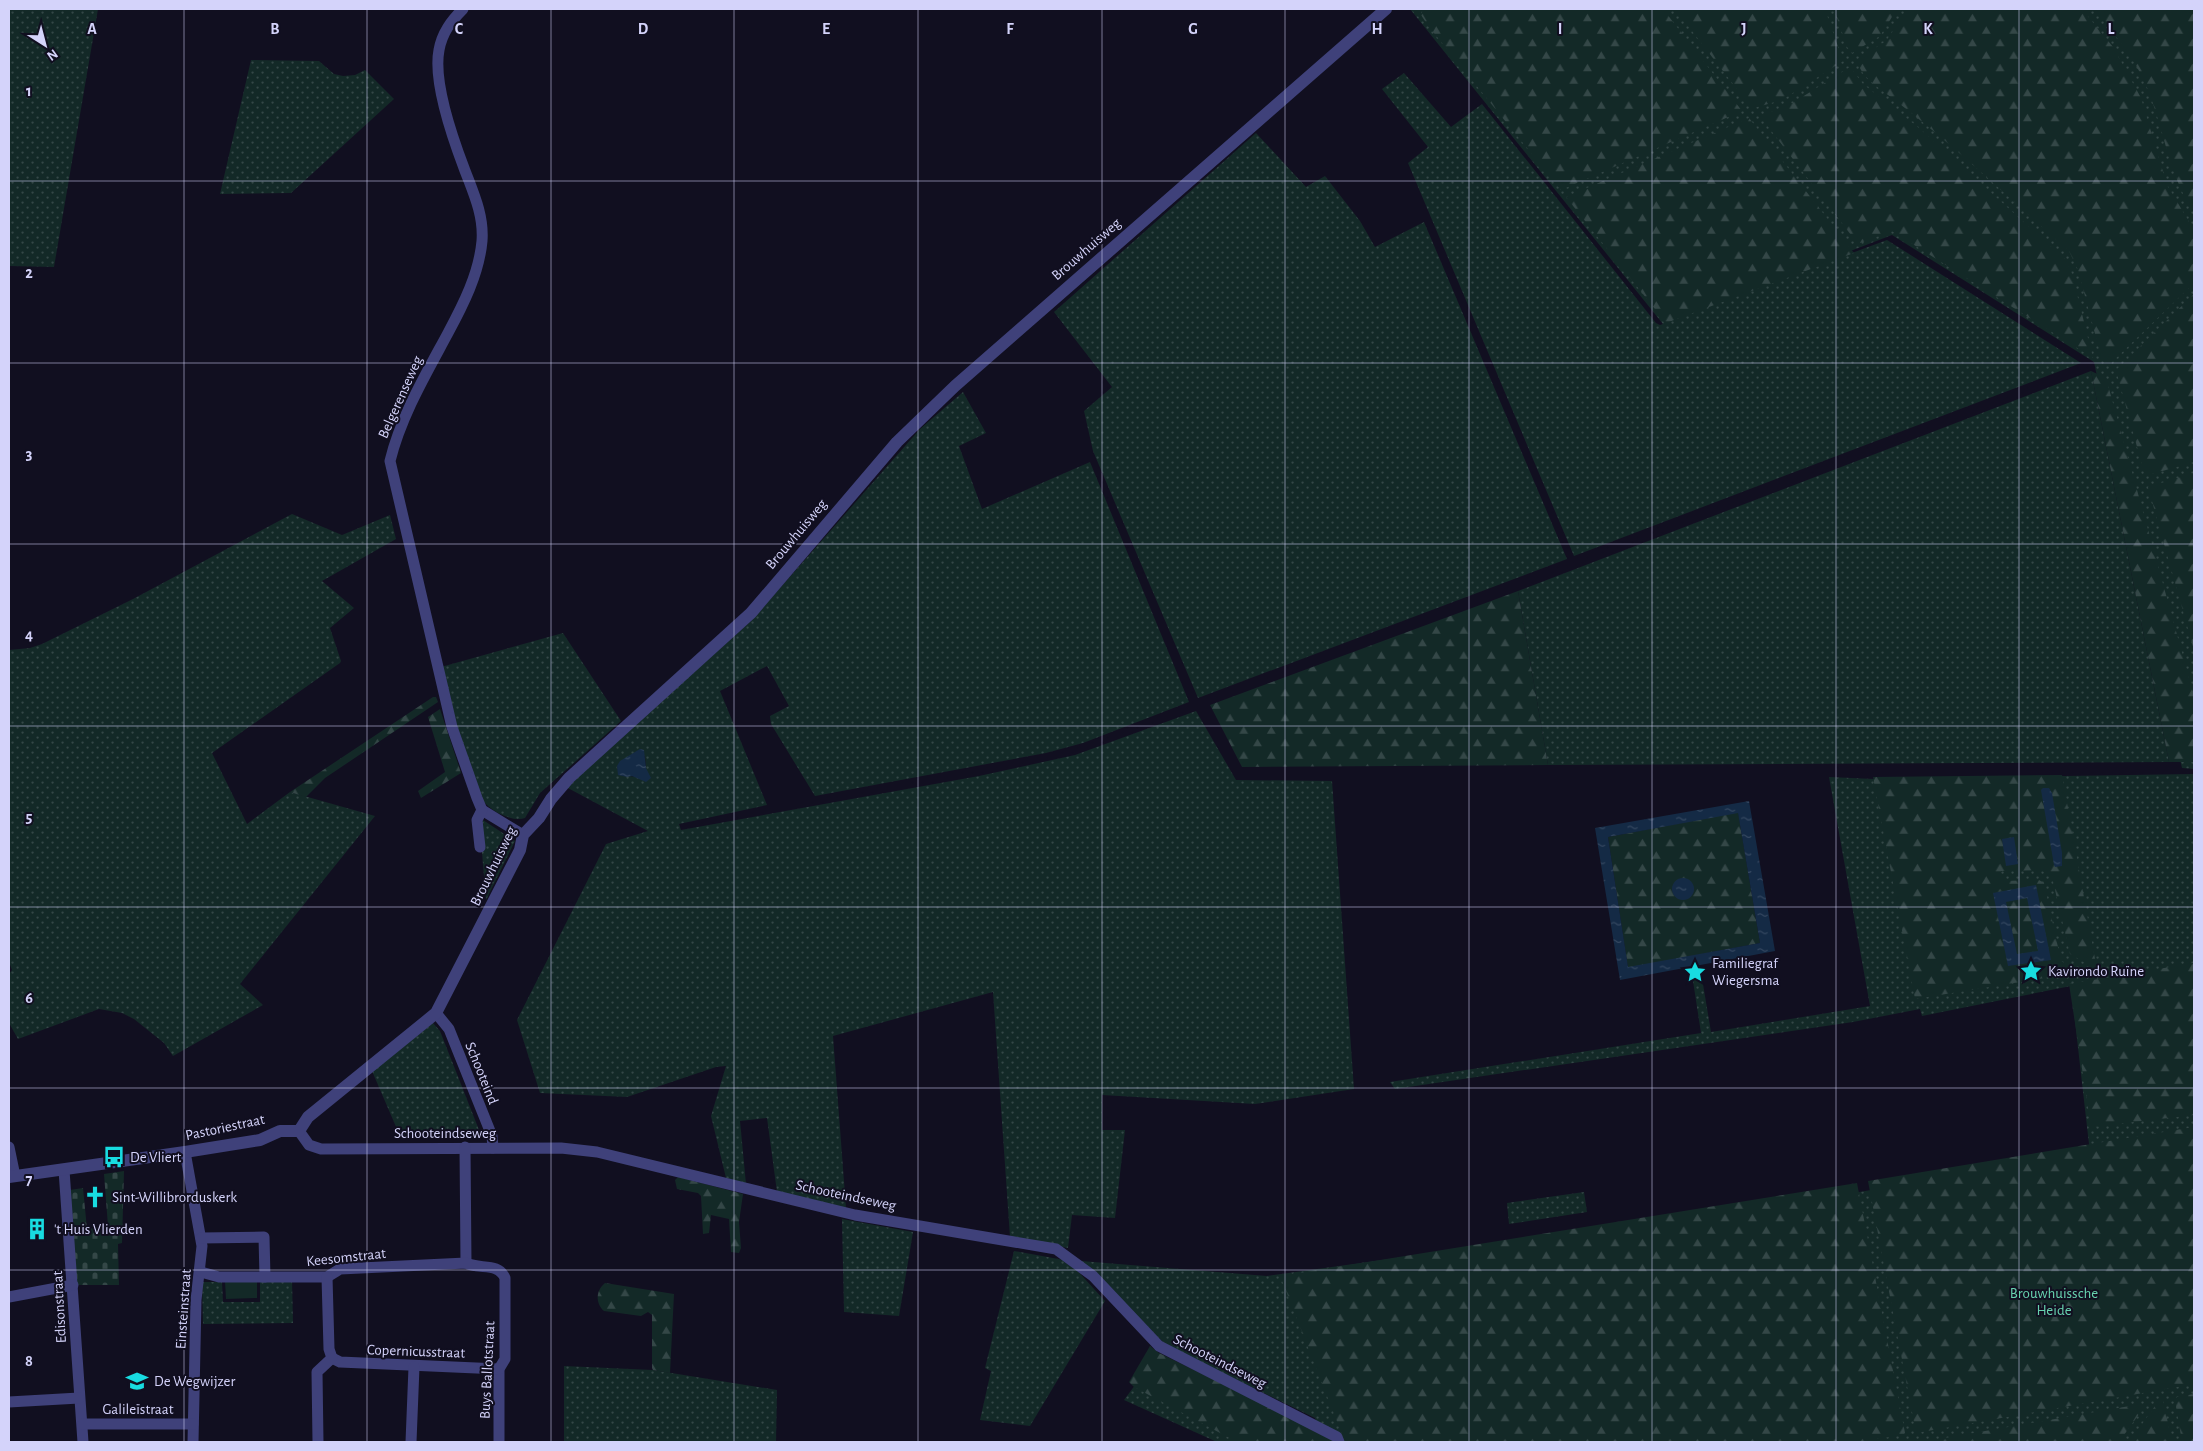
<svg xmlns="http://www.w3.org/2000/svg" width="2203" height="1451" viewBox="0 0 2203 1451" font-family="'Alegreya Sans',sans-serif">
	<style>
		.grass { fill: url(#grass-dots); fill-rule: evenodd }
		.forest { fill: url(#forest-firs); fill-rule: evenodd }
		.cemetery { fill: url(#cemetery-stones) }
		.garden { fill: #132927 }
		.water { fill: url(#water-ripples); fill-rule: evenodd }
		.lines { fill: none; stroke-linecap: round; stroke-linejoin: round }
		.minor { stroke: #3f417a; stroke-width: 11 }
		.tertiary { stroke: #3f417a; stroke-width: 12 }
		.grid { fill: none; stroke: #d4d3fa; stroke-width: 1; stroke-opacity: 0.55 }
		.labels { text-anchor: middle; stroke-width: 4; stroke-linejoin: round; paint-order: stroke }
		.street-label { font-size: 15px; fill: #d4d3fa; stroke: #110f20 }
		.poi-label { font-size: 15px; fill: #d4d3fa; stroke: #110f20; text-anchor: start }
		.park-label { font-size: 15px; fill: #67d2af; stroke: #110f20 }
		.grid-label { font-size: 16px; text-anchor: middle; font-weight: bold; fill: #d4d3fa; stroke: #110f20; stroke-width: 4; stroke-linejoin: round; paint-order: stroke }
	</style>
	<defs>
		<pattern id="grass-dots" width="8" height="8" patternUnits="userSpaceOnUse" patternTransform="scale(1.25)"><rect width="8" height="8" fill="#132927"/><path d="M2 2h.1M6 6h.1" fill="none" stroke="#344747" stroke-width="1.8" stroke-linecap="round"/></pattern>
		<pattern id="forest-firs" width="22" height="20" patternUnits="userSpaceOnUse" patternTransform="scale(1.25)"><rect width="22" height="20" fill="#132927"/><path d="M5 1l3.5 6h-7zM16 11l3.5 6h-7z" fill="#344747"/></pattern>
		<pattern id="cemetery-stones" width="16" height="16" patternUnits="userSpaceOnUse" patternTransform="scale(1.25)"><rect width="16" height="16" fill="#132927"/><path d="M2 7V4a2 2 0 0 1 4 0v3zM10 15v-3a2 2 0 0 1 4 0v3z" fill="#344747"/></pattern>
		<pattern id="water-ripples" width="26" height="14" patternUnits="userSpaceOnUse" patternTransform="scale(1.25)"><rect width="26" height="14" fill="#142a45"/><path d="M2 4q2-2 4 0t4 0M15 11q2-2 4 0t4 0" fill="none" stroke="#354861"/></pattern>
	</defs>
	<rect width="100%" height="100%" fill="#110f20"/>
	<g class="grass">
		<polygon points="9,9 98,9 54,267 9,266"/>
		<polygon points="1410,9 2194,9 2194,769 2182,768 2133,550 2094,362 1892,235 1682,316 1887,240 2081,363 1574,556 1408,163 1428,147 1382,89 1404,73 1451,127 1482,104 1656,323 1660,325 1663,324"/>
		<polygon points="251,60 319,61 334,74 343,76 355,75 365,70 394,99 291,193 220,194"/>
		<polygon points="1256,133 1306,187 1325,176 1360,221 1375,247 1424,222 1567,559 1198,698 1093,451 1084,411 1112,387 1054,312"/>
		<polygon points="2091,371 2169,762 1548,765 1518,591"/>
		<path d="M963,392l23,41 -27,13 23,63 108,-47 99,240 -106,41 -37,10 -231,43 -44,-72 -1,-8 19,-10 -22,-40 -47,25 47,114 -88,19 2,6 298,-54 96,-21 121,-44 40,69 96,1 22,308 -99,15 -153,-9v35h23l-10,88 -43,-3 -4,33 -58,-11 -17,-245 -160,44 13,172 -69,-16 -10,-74 -27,3 6,63 -20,-6 -15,-62 15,-50 -10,1 -89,30 -87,-4 -23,-73 89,-176 42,-13 -82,-44 185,-166 169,-192zM645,756l1,12 -9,9 -18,-2 -2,-9z"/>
		<polygon points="292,514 342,535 390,515 396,539 322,581 354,608 330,628 341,661 340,663 212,753 247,824 290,792 375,816 240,984 263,1005 173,1056 164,1043 134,1019 122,1013 99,1009 18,1039 9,1023 9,974 12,970 9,962 9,650 30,648 42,644 133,599"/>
		<path d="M563,633l58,88 -81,72 -15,25c-12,5 -37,-8 -43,-19 -5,-8 -7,-20 -11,-29 -12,-34 -21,-68 -30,-103z"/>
		<polygon points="2194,774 2194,1442 1217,1442 1124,1400 1155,1358 1320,1433 1315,1418 1167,1346 1081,1261 1267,1276 1800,1202 2090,1153 2071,986 1922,1016 1920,1009 1853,1022 1395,1089 1390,1082 1701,1033 1691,968 1700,966 1711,1032 1870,1006 1829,777 1874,779"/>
		<polygon points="483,820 515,841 486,900 480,829"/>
		<polygon points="433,1023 440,1031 481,1135 400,1136 372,1071"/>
		<polygon points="1584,1192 1587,1212 1509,1224 1507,1203"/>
		<polygon points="842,1219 913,1232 899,1316 844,1312"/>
		<polygon points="1014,1251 1064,1260 1074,1267 1105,1301 1030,1426 980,1420 991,1371 985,1368"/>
		<polygon points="260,1280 292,1280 293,1323 203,1324 202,1282 222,1282 223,1302 260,1302"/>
		<polygon points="564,1366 653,1370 777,1390 776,1442 564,1442"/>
	</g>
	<g class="forest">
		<polygon points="1423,9 1663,9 1742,111 1561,190 1429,27 1421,15"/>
		<polygon points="1675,9 1825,9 1843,61 1782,100 1754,108 1750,106"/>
		<polygon points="1834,9 1897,9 1880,36 1852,53 1847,47"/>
		<path d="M1908,9h174l31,38 28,51 26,87 27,45v53l-83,80 -5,1 -4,-4 -24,-90 -9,-19c-59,-52 -115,-106 -177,-153 -11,-9 -35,-23 -34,-39l28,-18z"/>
		<path d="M2095,9h99v204c-26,-40 -30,-85 -48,-128 -12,-29 -33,-51 -51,-76z"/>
		<polygon points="1850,67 1863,84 1919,128 2066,260 2072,274 2093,358 1892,231 1860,243 1851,235 1760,116 1791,104"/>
		<polygon points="1749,118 1854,253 1666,323 1566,197"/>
		<polygon points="2194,294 2194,462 2145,476 2116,370"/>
		<polygon points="2091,371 2106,378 2194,696 2194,762 2169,762"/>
		<polygon points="2194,473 2194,650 2148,487"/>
		<polygon points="1518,591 1548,765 1242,767 1210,705"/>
		<polygon points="433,697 436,697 438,702 325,778 306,797 290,792"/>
		<polygon points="440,709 461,773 421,798 418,791 445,772 428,717"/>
		<path d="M2062,775l35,195 -27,-16 -18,-77 -11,-7 -40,1v10l38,-1 5,3 17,78 20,11 -166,27 -42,-222zM2035,885l16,75 -42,6 -16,-73z"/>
		<polygon points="1738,812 1760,943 1628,968 1608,837"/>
		<polygon points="2027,898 2038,951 2017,954 2006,902"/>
		<polygon points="2194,963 2194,1115 2091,1127 2069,984"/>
		<polygon points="2194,1127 2194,1384 1916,1433 1868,1181"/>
		<polygon points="678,1177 743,1194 739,1222 741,1248 739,1253 731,1252 729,1219 711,1215 709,1233 703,1234 701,1196 698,1193 677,1189 675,1180"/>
		<polygon points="1857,1183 1905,1433 1903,1435 1856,1442 1345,1442 1281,1278 1281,1276"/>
		<path d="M605,1283l69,11 -4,79 -17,-3 -1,-2v-53l-4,-3 -7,4 -37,-5c-9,-8 -8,-21 1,-28z"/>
		<polygon points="1150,1346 1159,1353 1282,1413 1335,1442 1237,1442 1134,1387 1129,1382"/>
		<polygon points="2194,1394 2194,1442 2182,1442 2175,1400 2177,1397"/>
		<polygon points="2163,1400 2172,1442 2129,1442 2158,1402"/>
		<polygon points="2147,1403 2119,1442 1922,1442"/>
	</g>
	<polygon class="cemetery" points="124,1171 122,1243 118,1244 119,1285 76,1285 70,1190 83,1188 87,1229 108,1226 104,1174"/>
	<polygon class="garden" points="257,1281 257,1298 226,1299 225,1282"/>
	<g class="water">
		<polygon points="640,749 644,750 646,768 651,778 646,782 632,776 627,777 618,775 617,766 620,761"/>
		<polygon points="2043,788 2049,788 2052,793 2062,853 2062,866 2055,867 2054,865 2041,790"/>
		<path d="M1749,801l26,150 -155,29 -25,-152zM1738,813l22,130 -132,24 -20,-130z"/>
		<polygon points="2014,837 2018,864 2006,866 2002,839"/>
		<circle cx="1683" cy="889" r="11"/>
		<path d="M2036,885l15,75 -43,6 -15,-73zM2027,898l11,53 -21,3 -11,-52z"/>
	</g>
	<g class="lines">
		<g class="minor">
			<path d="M463,9c-12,12 -21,24 -24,41 -6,31 14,89 25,118 9,24 20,47 18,73 -3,33 -19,64 -34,92 -22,41 -47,83 -58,128l62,266 25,71 5,12 41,25"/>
			<polyline points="480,847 477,820 482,810"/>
			<polyline points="436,1013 449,1029 492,1136 493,1148"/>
			<polyline points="299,1131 309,1145 321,1149 561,1148 597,1152 855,1215 1056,1249 1093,1276 1159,1346 1337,1437 1339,1442"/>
			<polyline points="9,1147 15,1176"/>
			<polyline points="465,1147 466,1263"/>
			<polyline points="185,1152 202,1246 196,1300 193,1442"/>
			<polyline points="64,1170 83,1442"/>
			<polyline points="201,1238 264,1237 265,1277"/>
			<path d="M201,1272l18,5h108l13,-8 126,-6c14,7 32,-1 39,15v81l-6,10v73"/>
			<polyline points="9,1297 73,1285"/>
			<polyline points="332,1358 340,1362 499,1369"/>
			<polyline points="9,1402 79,1398"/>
			<polyline points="83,1424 193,1424"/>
			<polyline points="318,1442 317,1372 332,1358 329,1349 327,1277"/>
			<polyline points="411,1442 414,1367"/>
		</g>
		<polyline class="tertiary" points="9,1177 185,1152 260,1140 280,1131 299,1131 308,1117 436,1013 520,850 523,835 539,818 551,799 569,778 751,613 897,442 955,386 1386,9"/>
	</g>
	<path class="grid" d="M184,9v1433M367,9v1433M551,9v1433M734,9v1433M918,9v1433M1102,9v1433M1285,9v1433M1469,9v1433M1652,9v1433M1836,9v1433M2019,9v1433M9,181h2185M9,363h2185M9,544h2185M9,726h2185M9,907h2185M9,1088h2185M9,1270h2185"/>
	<defs>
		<g id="sight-bare" transform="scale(1.725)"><path d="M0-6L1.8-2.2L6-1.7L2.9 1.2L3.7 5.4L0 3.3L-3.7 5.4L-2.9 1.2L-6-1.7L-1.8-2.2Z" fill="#18dce1" stroke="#110f20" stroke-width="2.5" paint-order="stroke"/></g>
		<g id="bus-bare" transform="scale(1.725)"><path d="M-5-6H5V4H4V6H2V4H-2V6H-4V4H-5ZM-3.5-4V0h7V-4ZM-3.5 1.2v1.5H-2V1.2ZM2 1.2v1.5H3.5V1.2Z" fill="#18dce1" stroke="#110f20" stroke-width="2.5" paint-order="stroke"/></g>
		<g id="church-bare" transform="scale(1.725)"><path d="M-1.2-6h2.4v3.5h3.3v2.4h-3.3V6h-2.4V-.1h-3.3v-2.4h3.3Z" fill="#18dce1" stroke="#110f20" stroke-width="2.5" paint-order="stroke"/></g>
		<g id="building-bare" transform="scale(1.725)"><path d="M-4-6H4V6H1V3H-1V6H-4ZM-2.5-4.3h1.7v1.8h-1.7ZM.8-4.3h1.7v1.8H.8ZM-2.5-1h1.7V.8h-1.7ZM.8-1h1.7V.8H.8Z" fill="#18dce1" stroke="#110f20" stroke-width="2.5" paint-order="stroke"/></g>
		<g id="school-bare" transform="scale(1.725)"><path d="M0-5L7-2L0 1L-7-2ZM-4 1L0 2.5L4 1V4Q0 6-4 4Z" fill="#18dce1" stroke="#110f20" stroke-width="2.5" paint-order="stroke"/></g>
	</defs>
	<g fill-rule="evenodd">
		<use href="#sight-bare" x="2031" y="971"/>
		<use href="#sight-bare" x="1695" y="972"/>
		<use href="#bus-bare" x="114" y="1157"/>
		<use href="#church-bare" x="95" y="1197"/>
		<use href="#building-bare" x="37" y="1229"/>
		<use href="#school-bare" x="137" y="1381"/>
	</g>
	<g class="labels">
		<g class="street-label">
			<text transform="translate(1086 249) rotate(-41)" y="5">Brouwhuisweg</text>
			<text transform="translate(400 397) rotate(-66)" y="5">Belgerenseweg</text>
			<text transform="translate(796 534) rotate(-50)" y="5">Brouwhuisweg</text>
			<text transform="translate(493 866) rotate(-64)" y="5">Brouwhuisweg</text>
			<text transform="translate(482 1073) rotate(68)" y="5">Schooteind</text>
			<text transform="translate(225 1127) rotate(-12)" y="5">Pastoriestraat</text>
			<text x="445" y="1138">Schooteindseweg</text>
			<text transform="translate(846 1195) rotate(12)" y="5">Schooteindseweg</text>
			<text transform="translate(346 1257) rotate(-6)" y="5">Keesomstraat</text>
			<text transform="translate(59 1307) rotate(-93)" y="5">Edisonstraat</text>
			<text transform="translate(183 1309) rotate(-86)" y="5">Einsteinstraat</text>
			<text transform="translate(416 1351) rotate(2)" y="5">Copernicusstraat</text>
			<text transform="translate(1220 1361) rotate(27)" y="5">Schooteindseweg</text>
			<text transform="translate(487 1370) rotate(-87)" y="5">Buys Ballotstraat</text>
			<text x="138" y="1414">Galileïstraat</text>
		</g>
		<g class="poi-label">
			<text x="1712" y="968">Familiegraf<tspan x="1712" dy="17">Wiegersma</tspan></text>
			<text x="2048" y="976">Kavirondo Ruïne</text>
			<text x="130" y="1162">De Vliert</text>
			<text x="112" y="1202">Sint-Willibrorduskerk</text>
			<text x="54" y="1234">'t Huis Vlierden</text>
			<text x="154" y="1386">De Wegwijzer</text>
		</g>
		<g class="park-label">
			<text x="2054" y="1298">Brouwhuissche<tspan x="2054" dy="17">Heide</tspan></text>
		</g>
	</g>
	<g class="grid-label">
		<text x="92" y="34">A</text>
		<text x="275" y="34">B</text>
		<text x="459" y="34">C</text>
		<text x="643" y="34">D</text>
		<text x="826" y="34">E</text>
		<text x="1010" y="34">F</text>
		<text x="1193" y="34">G</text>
		<text x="1377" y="34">H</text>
		<text x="1560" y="34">I</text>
		<text x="1744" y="34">J</text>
		<text x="1928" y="34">K</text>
		<text x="2111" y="34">L</text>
		<text x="29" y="96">1</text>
		<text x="29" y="278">2</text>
		<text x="29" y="459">3</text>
		<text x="29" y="640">4</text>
		<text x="29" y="822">5</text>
		<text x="29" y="1003">6</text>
		<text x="29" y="1185">7</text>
		<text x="29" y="1366">8</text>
	</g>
	<rect width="2203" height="1451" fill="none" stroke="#d4d3fa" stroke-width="20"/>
	<g transform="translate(45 45) rotate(144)" stroke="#110f20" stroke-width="4" paint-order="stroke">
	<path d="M0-4L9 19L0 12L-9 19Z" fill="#d4d3fa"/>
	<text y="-8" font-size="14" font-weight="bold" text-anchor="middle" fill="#d4d3fa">N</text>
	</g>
</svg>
